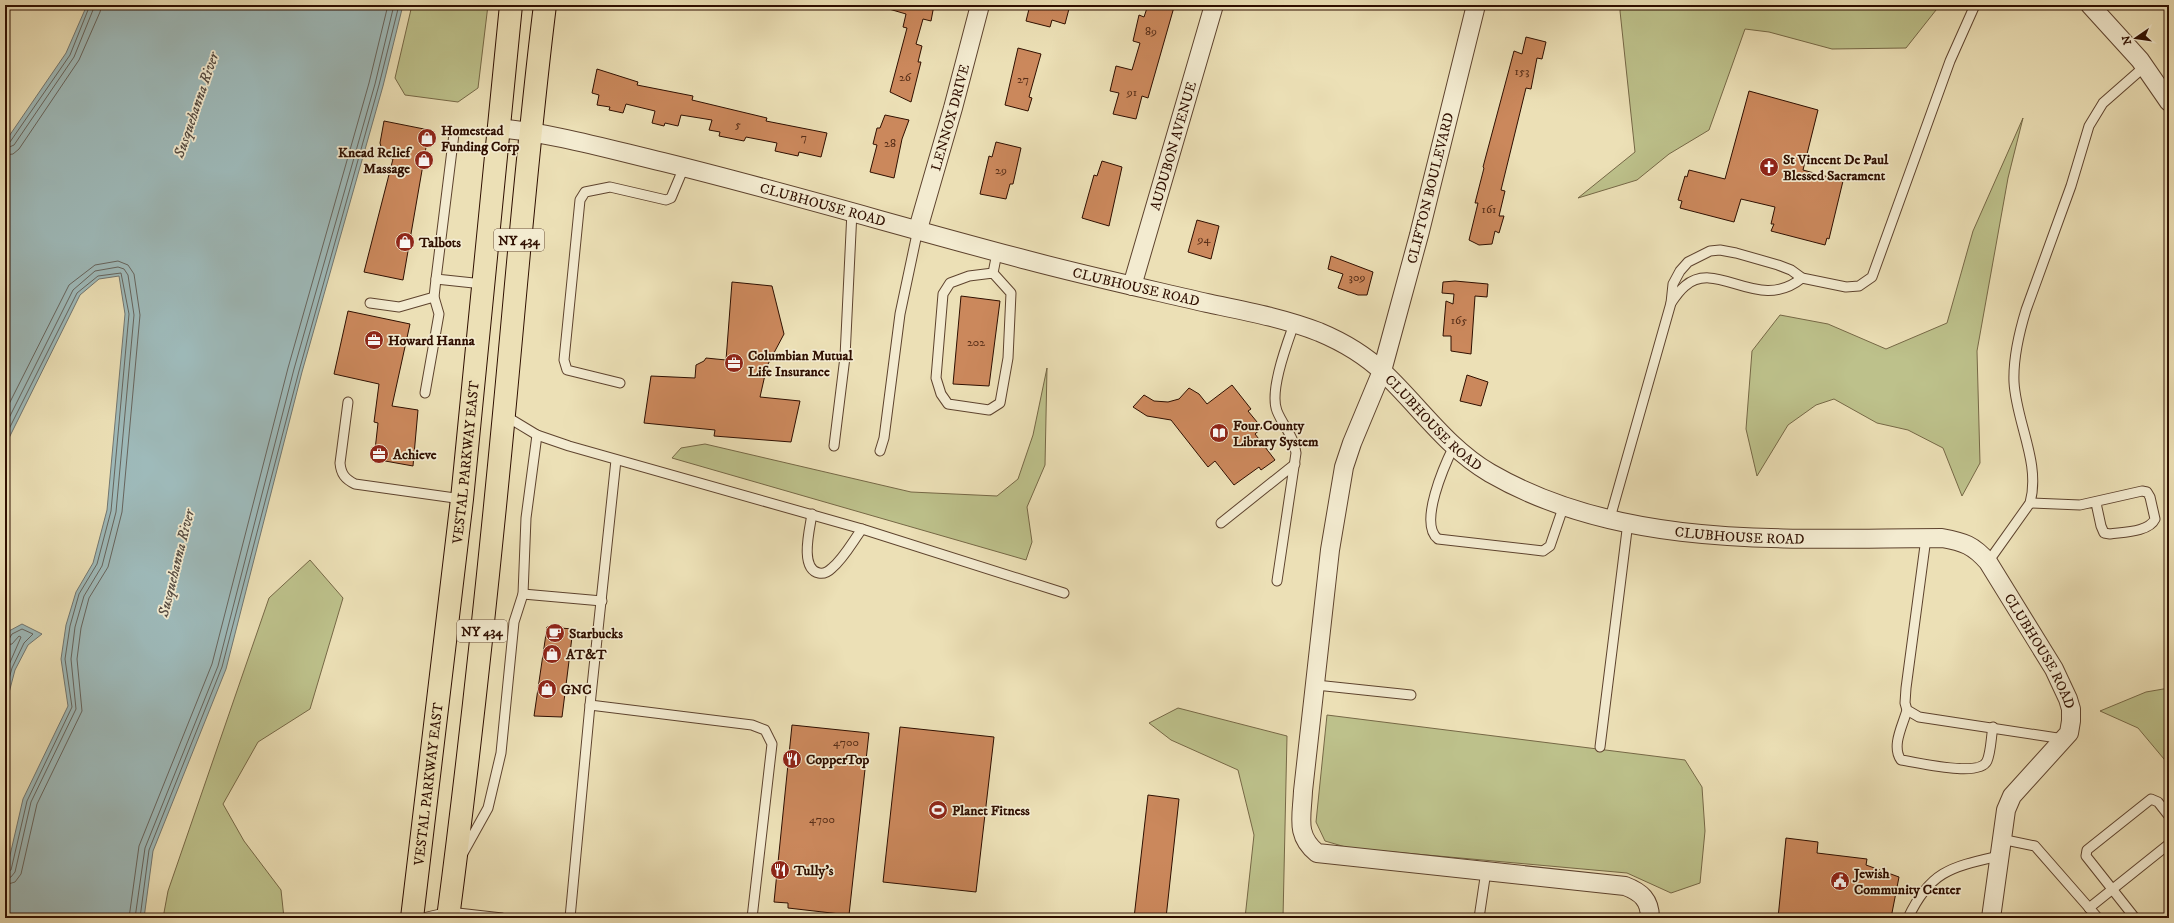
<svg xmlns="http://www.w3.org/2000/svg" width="2174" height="923" viewBox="0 0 2174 923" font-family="'IM FELL DW Pica',serif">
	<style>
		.green { fill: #bdc18b; stroke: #766846 }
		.water { fill: #9ebaba; stroke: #727670 }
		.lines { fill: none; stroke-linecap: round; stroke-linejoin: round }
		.shore { stroke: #66645d; stroke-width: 1 }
		.building { fill: #cb885c; stroke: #2f0f00 }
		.lane-casing { stroke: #5e432e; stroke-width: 11 }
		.street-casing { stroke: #5e432e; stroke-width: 20 }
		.primary-casing { stroke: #2f0f00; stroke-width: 24 }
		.lane { stroke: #f3ebd0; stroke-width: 9 }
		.street { stroke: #f3ebd0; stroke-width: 18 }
		.primary { stroke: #ece0b6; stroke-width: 22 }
		.labels { text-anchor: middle; stroke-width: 3.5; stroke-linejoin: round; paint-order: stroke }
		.number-label { font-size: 12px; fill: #562d17 }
		.shield { fill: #f3ebd0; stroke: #6a513e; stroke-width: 1 }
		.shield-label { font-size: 13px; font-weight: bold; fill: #2f0f00 }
		.street-label { font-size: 14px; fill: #2f0f00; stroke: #f3ebd0 }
		.poi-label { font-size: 14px; font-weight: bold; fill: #2f0f00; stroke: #f3ebd0; text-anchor: start }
		.water-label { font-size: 15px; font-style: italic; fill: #564b41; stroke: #f3ebd0 }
	</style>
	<rect width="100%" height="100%" fill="#ece0b6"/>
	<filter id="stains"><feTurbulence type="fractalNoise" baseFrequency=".005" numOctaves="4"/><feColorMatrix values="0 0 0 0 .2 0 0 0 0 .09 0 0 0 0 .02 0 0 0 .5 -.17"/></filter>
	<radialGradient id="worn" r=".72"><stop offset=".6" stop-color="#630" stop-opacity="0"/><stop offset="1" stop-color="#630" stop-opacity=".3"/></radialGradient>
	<g class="green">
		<polygon points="412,5 488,5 478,88 458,102 405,95 395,78"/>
		<polygon points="1621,5 1940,5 1906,48 1832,49 1769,32 1745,29 1709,130 1669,154 1637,180 1578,198 1635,152 1620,11"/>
		<polygon points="2023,118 2008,178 1977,351 1980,463 1962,496 1943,448 1908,430 1877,423 1834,399 1816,405 1788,425 1757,476 1746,429 1752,351 1780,315 1828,324 1886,349 1947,323 1973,231"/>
		<polygon points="1047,368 1045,465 1027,507 1032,542 1026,560 672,458 681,448 705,444 911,492 997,496 1018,479 1033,435"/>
		<polygon points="310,560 343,598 310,709 258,742 223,804 244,841 281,890 284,918 163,918 168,891 269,598"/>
		<polygon points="2169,688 2169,765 2138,728 2100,711 2146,692"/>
		<polygon points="1178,708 1287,736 1283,918 1245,918 1254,835 1238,770 1171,740 1149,723"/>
		<polygon points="1327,715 1685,760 1702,787 1705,831 1700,883 1671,893 1627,873 1349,848 1325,841 1316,822"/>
	</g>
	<g class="water">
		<polygon points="87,5 403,5 383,86 302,372 226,669 153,851 144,918 5,918 5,877 23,799 68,706 61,659 66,625 76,592 93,563 107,510 125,314 119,276 99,279 80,295 5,446 5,142 66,53"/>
		<polygon points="22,624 42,634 28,645 15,670 5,708 5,640 9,631"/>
	</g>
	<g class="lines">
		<g class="shore">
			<polyline points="5,144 10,142 70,55 90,5"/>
			<polyline points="5,149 14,145 74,57 95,5"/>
			<polyline points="5,155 13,154 19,149 79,60 100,12 102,5"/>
			<polyline points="5,412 69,285 95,265 118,261 128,265 134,274 140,315 122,512 108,567 89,598 81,628 77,659 82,711 37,804 21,874 15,882 5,885"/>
			<polyline points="5,426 73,290 95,271 118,267 124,269 128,275 134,315 116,512 102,566 84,596 75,627 71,659 76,709 31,802 15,872 11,877 5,879"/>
			<polyline points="5,437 77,293 98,276 121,273 129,314 111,511 97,564 79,594 70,626 65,659 72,707 27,801 11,870 5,873"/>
			<polyline points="5,640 9,639 12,634 22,629 33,634 24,643 12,668 5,693"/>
			<polyline points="5,645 12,644 19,636 21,637 5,674"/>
			<polyline points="129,918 139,846 212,664 288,368 369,83 388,5"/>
			<polyline points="135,918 145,848 218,666 294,369 375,84 394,5"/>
			<polyline points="140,918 149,850 222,667 299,371 379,85 399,5"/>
		</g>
	</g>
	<g class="building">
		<polygon points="889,5 934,5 931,21 923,19 916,44 922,46 918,62 921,62 911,102 890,92 907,28 903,27 906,14 889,9"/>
		<polygon points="1030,5 1070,5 1065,24 1052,20 1050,27 1026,21"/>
		<polygon points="1148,5 1166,5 1174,7 1148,98 1142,96 1136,119 1113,114 1119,93 1110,91 1116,66 1132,70 1140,43 1133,41 1139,15 1144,17"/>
		<polygon points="1526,37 1546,42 1542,59 1537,58 1531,89 1526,88 1501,190 1505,191 1499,216 1504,216 1499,233 1495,231 1492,244 1479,245 1469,240 1478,203 1475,203 1484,168 1483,167 1514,51 1522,54"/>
		<polygon points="1018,48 1041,54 1029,97 1032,98 1028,111 1005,105"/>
		<polygon points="597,69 638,82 637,85 693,96 692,100 767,118 766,121 827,133 821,157 799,152 798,156 775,151 777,143 746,137 744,141 719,136 720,132 709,130 712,120 681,115 678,126 665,123 664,126 652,123 655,111 626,104 623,113 609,110 610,107 597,105 599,95 592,93"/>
		<polygon points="1749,91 1818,110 1803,170 1843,181 1829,239 1827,238 1825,245 1771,231 1774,224 1771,224 1775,207 1741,199 1734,222 1680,208 1682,201 1678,200 1685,176 1687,177 1689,170 1725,179"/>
		<polygon points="885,115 909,120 902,139 894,178 870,172 877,145 873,144 877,128 880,128"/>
		<polygon points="384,121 429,130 403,280 364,272 393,159 384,157 380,143"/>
		<polygon points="996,142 1021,148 1013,184 1010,184 1006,199 980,194 989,156 992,157"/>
		<polygon points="1102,161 1122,167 1109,226 1082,218 1094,175 1097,176"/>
		<polygon points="1197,220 1219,226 1211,259 1188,252"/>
		<polygon points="1331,256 1373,272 1367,295 1358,295 1338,288 1343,274 1328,269"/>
		<polygon points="1455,281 1488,284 1487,297 1475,296 1471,354 1451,351 1451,336 1443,336 1446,301 1453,304 1454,294 1442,293 1443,282"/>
		<polygon points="732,282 772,286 784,334 767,366 760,397 800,401 791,442 714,436 715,430 644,423 651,376 695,378 696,365 704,361 706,358 726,360"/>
		<polygon points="961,296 1000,301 989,386 953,384"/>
		<polygon points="348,311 410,324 392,406 418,410 413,466 374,459 378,423 374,422 379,384 334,374"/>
		<polygon points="1467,375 1488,382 1481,406 1460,401"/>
		<polygon points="1232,385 1251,409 1248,411 1262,428 1255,434 1275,460 1261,470 1259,467 1234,485 1215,461 1208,467 1171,420 1147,416 1133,407 1144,395 1154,401 1168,402 1179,399 1189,388 1199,394 1207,404"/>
		<polygon points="547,627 573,629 562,717 534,716"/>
		<polygon points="792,725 869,733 849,915 788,908 788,903 774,902"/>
		<polygon points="900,727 994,737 976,892 883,882"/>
		<polygon points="1148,795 1179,799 1166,918 1134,918"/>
		<polygon points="1786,838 1818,842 1817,853 1867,859 1866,865 1899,877 1891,918 1778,918"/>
	</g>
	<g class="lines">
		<g class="lane-casing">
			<g id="lane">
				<polyline points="454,134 436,279 483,284"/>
				<polyline points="993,273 969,276 950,283 943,294 936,378 941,394 948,404 989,410 1000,403 1008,358 1011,293 993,273 997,253"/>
				<polyline points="370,303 399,307 434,297"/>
				<path d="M1671,303c4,-6 8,-12 14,-17 32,-28 73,28 117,-8"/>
				<polyline points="620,383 567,370 564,360 580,200 585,192 610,187 666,200 671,198 684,167"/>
				<polyline points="425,393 439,314 434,297 436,279"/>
				<path d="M348,402l-8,61c1,11 5,16 15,21l107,15"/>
				<polyline points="504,415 537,435 569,446 862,529 1064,593"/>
				<polyline points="834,446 845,357 852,211"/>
				<path d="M1454,446c-9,18 -36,78 -16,93l105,12 7,-5 14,-41"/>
				<polyline points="880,451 884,438 900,314 918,229"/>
				<path d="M2030,503l50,2 62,-14 5,1 3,5 5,22c-6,13 -32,13 -45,15l-6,-1 -3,-7 -5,-23"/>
				<path d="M812,514c-2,14 -13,55 7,59 5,1 10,-2 13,-5 12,-10 21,-27 30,-39"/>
				<polyline points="1610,518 1671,303 1673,284 1680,271 1688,262 1710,251 1720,250 1736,253 1778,265 1791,270 1802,278 1846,287 1859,286 1872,277 1950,61 1975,5"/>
				<polyline points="1221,523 1295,464"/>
				<polyline points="1926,538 1906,688 1905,703 1907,710 1919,717 2064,739"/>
				<path d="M1988,562l42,-59c11,-40 -14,-81 -16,-121 -1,-24 5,-49 12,-72l45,-124 18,-60 14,-23 41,-36"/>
				<path d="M1277,581l19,-128c-2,-17 -13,-27 -19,-42 -8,-20 10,-67 17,-87"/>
				<polyline points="523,594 602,601"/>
				<polyline points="1316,685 1411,695"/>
				<polyline points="590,705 752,725 765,730 772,744 752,918"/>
				<path d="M1907,710c-4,15 -16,36 -6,50 16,2 78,18 86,1 4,-9 4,-24 6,-34"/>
				<polyline points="1600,747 1628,522"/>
				<polyline points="2001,839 2035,846 2098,918"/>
				<polyline points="463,853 488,808 501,753 514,622 523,594 526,518 537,435"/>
				<polyline points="2089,908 2169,844"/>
				<polyline points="423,918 449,912 502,918"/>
				<polyline points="570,918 590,705 616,460"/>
				<polyline points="1479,918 1486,871"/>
				<path d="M1908,918c22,-47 43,-51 91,-62"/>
				<polyline points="2135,918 2086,856 2087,850 2151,799 2158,802 2169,816"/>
				<polyline points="2166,918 2169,916"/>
			</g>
		</g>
		<g class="street-casing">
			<g id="street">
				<path d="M1476,5l-57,230 -37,136 -30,72 -8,24 -14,83 -27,241c-1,26 -8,44 14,62l308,33c16,6 25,14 25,32"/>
				<polyline points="2090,5 2140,60 2169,102"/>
				<path id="s1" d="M497,128c56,5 111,21 166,34 122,30 242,66 364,98 60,16 120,29 180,43 38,8 76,15 112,29 24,10 46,23 65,41 35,33 63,75 106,100 135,78 301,65 452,65 22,4 31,7 46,24l66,107 14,30 3,10v12l-2,12 -57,63 -6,14 -15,108"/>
				<path id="s2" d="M918,229l35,-121 27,-103"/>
				<path id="s3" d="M1132,286l82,-281"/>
			</g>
		</g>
		<g class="primary-casing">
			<g id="primary">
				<path id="s4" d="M412,918l50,-419 49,-494"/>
				<path d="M448,918c22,-168 40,-336 56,-504 13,-137 24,-273 41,-409"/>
			</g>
		</g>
		<use href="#lane" class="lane"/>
		<use href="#street" class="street"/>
		<use href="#primary" class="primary"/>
	</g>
	<defs>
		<g id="shop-disc" transform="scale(1)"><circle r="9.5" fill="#8f2418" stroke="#f3ebd0"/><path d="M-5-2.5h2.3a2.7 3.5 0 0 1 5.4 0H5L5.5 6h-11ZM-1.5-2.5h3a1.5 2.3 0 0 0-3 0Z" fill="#fff"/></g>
		<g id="church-disc" transform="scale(1)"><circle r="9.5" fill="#8f2418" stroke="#f3ebd0"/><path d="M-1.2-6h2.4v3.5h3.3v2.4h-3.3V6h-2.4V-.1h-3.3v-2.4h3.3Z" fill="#fff"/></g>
		<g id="office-disc" transform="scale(1)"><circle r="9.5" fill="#8f2418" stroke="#f3ebd0"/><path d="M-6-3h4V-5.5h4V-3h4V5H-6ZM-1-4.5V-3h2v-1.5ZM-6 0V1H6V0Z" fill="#fff"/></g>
		<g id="library-disc" transform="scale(1)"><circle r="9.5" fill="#8f2418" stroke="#f3ebd0"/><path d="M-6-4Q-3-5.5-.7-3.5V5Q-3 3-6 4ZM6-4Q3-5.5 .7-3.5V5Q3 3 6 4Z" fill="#fff"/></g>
		<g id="cafe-disc" transform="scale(1)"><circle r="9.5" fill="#8f2418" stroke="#f3ebd0"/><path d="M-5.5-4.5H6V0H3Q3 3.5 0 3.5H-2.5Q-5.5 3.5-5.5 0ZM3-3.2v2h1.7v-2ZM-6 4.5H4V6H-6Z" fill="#fff"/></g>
		<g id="restaurant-disc" transform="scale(1)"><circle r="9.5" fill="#8f2418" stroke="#f3ebd0"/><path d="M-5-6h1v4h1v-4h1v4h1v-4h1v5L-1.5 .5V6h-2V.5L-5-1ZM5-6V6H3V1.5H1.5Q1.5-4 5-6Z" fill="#fff"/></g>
		<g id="stadium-disc" transform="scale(1)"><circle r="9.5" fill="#8f2418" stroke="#f3ebd0"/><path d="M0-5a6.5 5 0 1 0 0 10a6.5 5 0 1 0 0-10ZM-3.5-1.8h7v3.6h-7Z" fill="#fff"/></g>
		<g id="civic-disc" transform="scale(1)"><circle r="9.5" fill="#8f2418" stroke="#f3ebd0"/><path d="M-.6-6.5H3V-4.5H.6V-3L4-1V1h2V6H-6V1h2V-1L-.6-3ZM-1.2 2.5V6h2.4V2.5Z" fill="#fff"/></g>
	</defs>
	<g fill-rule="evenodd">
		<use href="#shop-disc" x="427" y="138"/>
		<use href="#shop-disc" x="424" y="160"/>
		<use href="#church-disc" x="1769" y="167"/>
		<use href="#shop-disc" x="405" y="242"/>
		<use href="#office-disc" x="374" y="340"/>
		<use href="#office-disc" x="734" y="363"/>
		<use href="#library-disc" x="1219" y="433"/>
		<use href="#office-disc" x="379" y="454"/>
		<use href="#cafe-disc" x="555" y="633"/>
		<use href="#shop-disc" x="552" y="654"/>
		<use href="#shop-disc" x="547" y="689"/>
		<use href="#restaurant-disc" x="792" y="759"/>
		<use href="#stadium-disc" x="938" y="810"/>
		<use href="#restaurant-disc" x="780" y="870"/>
		<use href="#civic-disc" x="1840" y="881"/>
	</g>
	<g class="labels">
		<g class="number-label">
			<text x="1151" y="35">89</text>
			<text x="1522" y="75">153</text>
			<text x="905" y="81">26</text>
			<text x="1023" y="83">27</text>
			<text x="1132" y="96">91</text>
			<text x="738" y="128">5</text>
			<text x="804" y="141">7</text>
			<text x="890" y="147">28</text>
			<text x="1001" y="174">29</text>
			<text x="1489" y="213">161</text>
			<text x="1204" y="243">94</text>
			<text x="1357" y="281">309</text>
			<text x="1459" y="324">165</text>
			<text x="976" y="346">202</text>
			<text x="846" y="746">4700</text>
			<text x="822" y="823">4700</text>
		</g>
		<g class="shield">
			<rect x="494" y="229" width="50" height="22" rx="3"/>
			<rect x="457" y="620" width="50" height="22" rx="3"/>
		</g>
		<g class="shield-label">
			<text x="519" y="245">NY 434</text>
			<text x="482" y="636">NY 434</text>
		</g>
		<g class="street-label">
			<text dy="5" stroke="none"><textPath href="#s2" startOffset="116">LENNOX DRIVE</textPath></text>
			<text dy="5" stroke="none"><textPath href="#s3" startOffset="146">AUDUBON AVENUE</textPath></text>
			<text transform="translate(1430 188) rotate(-76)" y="5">CLIFTON BOULEVARD</text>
			<text dy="5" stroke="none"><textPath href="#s1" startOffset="335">CLUBHOUSE ROAD</textPath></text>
			<text dy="5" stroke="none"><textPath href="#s1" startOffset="659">CLUBHOUSE ROAD</textPath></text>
			<text dy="5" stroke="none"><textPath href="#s1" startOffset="995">CLUBHOUSE ROAD</textPath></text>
			<text dy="5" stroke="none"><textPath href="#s4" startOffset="459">VESTAL PARKWAY EAST</textPath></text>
			<text dy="5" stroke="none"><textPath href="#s1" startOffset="1331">CLUBHOUSE ROAD</textPath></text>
			<text dy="5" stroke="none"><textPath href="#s1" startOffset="1690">CLUBHOUSE ROAD</textPath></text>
			<text dy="5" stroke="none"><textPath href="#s4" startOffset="135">VESTAL PARKWAY EAST</textPath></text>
		</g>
		<g class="poi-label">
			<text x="441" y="135">Homestead<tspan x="441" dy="16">Funding Corp</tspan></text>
			<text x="410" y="157" text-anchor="end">Knead Relief<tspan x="410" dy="16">Massage</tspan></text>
			<text x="1783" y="164">St Vincent De Paul<tspan x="1783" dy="16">Blessed Sacrament</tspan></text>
			<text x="419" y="247">Talbots</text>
			<text x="388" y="345">Howard Hanna</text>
			<text x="748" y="360">Columbian Mutual<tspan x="748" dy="16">Life Insurance</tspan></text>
			<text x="1233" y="430">Four County<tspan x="1233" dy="16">Library System</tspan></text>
			<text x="393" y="459">Achieve</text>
			<text x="569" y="638">Starbucks</text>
			<text x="566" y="659">AT&amp;T</text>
			<text x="561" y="694">GNC</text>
			<text x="806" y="764">CopperTop</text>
			<text x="952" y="815">Planet Fitness</text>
			<text x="794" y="875">Tully's</text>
			<text x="1854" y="878">Jewish<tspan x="1854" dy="16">Community Center</tspan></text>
		</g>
		<g class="water-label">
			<text transform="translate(196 105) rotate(-71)" y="5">Susquehanna River</text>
			<text transform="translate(176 563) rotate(-76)" y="5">Susquehanna River</text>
		</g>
	</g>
	<rect width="2174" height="923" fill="none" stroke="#ece0b6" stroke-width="20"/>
	<rect x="6" y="6" width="2162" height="911" fill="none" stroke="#2f0f00" stroke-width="2"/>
	<rect x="10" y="10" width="2154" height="903" fill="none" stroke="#2f0f00"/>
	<g transform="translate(2136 38) rotate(257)" stroke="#f3ebd0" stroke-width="3" paint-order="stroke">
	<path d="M0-3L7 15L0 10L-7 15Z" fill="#2f0f00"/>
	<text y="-6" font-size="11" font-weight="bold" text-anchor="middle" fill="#2f0f00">N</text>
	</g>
	<rect width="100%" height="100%" filter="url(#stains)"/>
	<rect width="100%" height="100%" fill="url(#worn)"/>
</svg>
